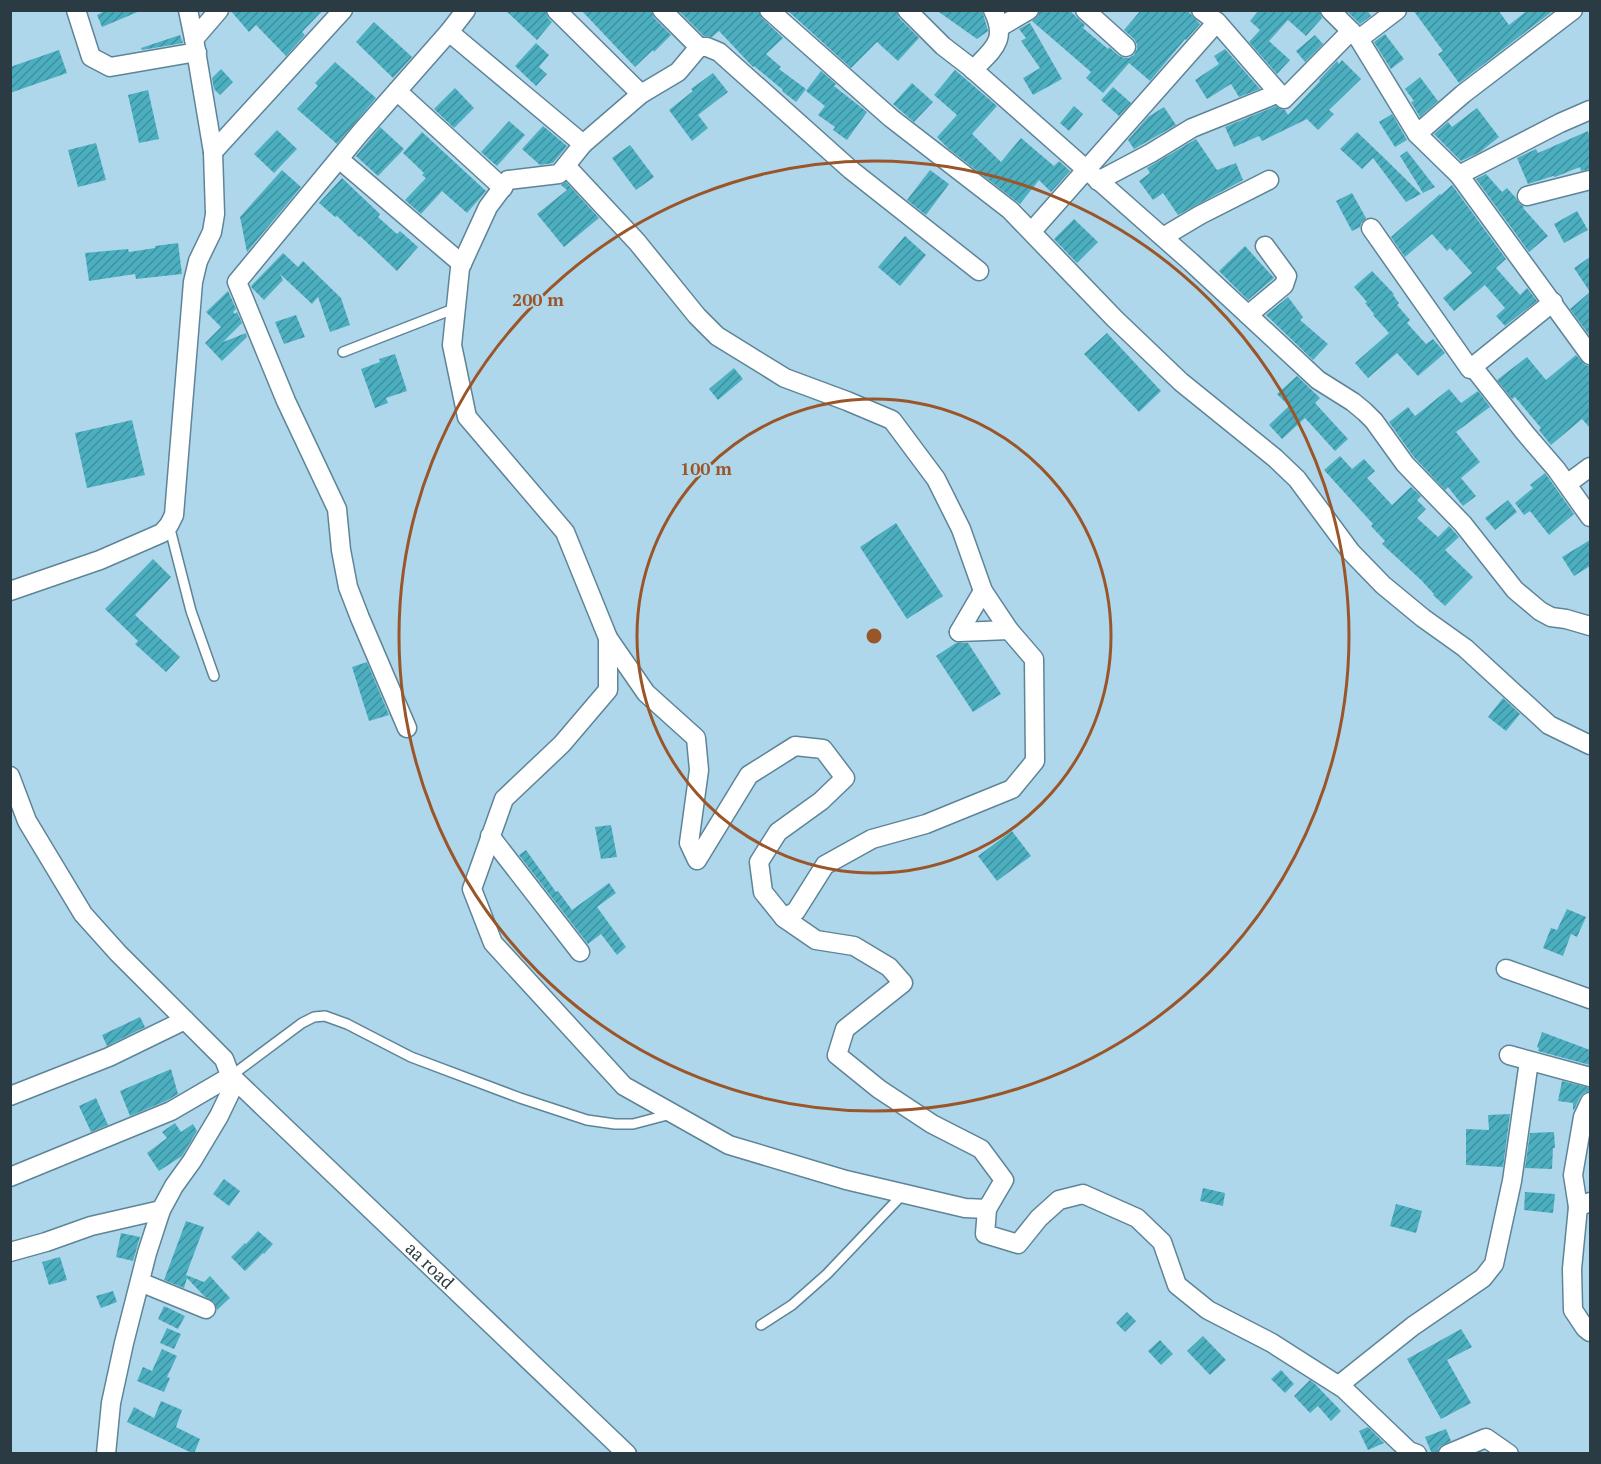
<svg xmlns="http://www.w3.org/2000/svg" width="1601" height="1464" viewBox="0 0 1601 1464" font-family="'PT Serif',serif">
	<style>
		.building { fill: url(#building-hatch) }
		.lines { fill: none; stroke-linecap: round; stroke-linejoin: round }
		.lane-casing { stroke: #5e8497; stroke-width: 12 }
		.street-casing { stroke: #5e8497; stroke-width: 21 }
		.lane { stroke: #fff; stroke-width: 9 }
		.street { stroke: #fff; stroke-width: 18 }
		.ring { fill: none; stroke: #9a5529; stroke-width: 3 }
		.labels { text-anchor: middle; stroke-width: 4.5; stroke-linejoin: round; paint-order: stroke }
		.street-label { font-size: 18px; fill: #2b3b43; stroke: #afd7ec }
		.centre { fill: #9a5529; stroke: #afd7ec; stroke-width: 3 }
		.ring-label { font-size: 18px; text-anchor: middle; font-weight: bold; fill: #9a5529; stroke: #afd7ec; stroke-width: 4.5; stroke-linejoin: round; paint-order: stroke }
	</style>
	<defs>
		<pattern id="building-hatch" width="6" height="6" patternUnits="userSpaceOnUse" patternTransform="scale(1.5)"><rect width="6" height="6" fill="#4cafc0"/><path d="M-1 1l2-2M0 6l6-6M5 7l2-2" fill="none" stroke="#3f909e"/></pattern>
	</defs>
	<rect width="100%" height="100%" fill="#afd7ec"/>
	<g class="building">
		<polygon points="107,10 140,10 140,11 102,27 97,15"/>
		<polygon points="230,10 323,10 302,32 305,35 286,56 256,25 249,32"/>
		<polygon points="505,10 545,10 548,18 552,22 537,40"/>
		<polygon points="581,10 651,10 654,18 671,35 654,52 653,50 635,67"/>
		<polygon points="678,10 758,10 762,18 783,38 766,54 781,67 779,69 806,89 796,102 782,91 783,90 754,66 753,67 719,31 712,37 704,36"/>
		<polygon points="787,10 896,10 899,18 919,38 898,61 877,42 851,68"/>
		<polygon points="936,10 982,10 988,31 977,39"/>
		<polygon points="1040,10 1069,10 1085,25 1083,28 1108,49 1109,47 1118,55 1124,58 1129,58 1134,55 1137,49 1137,44 1134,39 1124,30 1141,10 1187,10 1200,24 1186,40 1185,39 1150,81 1129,63 1103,93 1086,78 1091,72 1032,21 1038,16"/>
		<polygon points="1259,10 1319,10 1322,18 1306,36 1288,20 1269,41 1290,60 1277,74 1249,42 1260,30 1250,21"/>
		<polygon points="1346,10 1367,10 1371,16 1360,24"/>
		<polygon points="1413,10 1498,10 1509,25 1528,10 1554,10 1459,83 1438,54 1443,51"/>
		<polygon points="374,22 412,57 393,78 356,42"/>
		<polygon points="1030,23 1062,79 1033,95 1023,78 1040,68 1021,41 1026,38 1019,29"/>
		<polygon points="1385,34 1404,59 1391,69 1374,42"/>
		<polygon points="180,35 183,43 142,50 141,48"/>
		<polygon points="1315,35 1323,44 1305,62 1296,51"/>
		<polygon points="536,43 549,55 539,67 547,74 536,86 515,66"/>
		<polygon points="1225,49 1260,89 1239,97 1231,84 1207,99 1195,80 1219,64 1214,56"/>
		<polygon points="59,50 67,73 10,93 10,67"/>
		<polygon points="1342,60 1361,79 1329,110 1334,114 1318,130 1307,119 1262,141 1259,136 1234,147 1225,127 1276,106 1280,109 1285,110 1288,115 1320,81 1319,80 1337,61 1339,64"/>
		<polygon points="335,62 376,98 337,144 297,109 318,86 315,83"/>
		<polygon points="221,69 233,82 220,95 214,89 212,78"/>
		<polygon points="955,70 997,106 972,134 1001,162 1021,138 1054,166 1059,161 1070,171 1051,192 1039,180 1020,204 949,149 937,137 957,115 934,95"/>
		<polygon points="821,71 836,84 834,86 867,112 847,140 833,130 835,127 818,115 825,106 806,91"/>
		<polygon points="713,73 728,92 698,115 708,128 692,141 669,110 693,91 691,89"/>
		<polygon points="1420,77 1438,101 1420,117 1411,102 1414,101 1405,89"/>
		<polygon points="912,83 933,102 914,122 893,104"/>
		<polygon points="1113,87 1131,103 1119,116 1101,100"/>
		<polygon points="455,88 474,108 454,128 434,109"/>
		<polygon points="148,90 159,139 139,143 128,95"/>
		<polygon points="1074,106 1083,114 1069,131 1060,123"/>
		<polygon points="1164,107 1176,125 1134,149 1128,140 1148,117"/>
		<polygon points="1477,108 1499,137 1480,152 1461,161 1434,134 1448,122 1452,127"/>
		<polygon points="1392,114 1407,140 1395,147 1379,122"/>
		<polygon points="509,121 525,135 497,166 481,152"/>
		<polygon points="543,126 567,146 553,163 540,165 522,149"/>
		<polygon points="380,127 404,149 378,176 356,156"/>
		<polygon points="277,130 297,149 274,173 254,154"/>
		<polygon points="1588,131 1590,138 1590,169 1581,171 1580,167 1555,177 1553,176 1528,184 1517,158 1536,149 1538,153"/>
		<polygon points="422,132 486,191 467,213 442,191 421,214 405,200 426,178 422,175 424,173 403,153"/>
		<polygon points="1357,132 1377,151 1421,194 1406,202 1373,158 1362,169 1340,149"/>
		<polygon points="1196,139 1217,170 1236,163 1243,180 1178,215 1163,193 1153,200 1139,181 1150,173 1147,168"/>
		<polygon points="96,143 106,180 78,187 68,150"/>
		<polygon points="630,145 654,177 636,190 612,158"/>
		<polygon points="1407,151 1435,187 1423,193 1400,156"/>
		<polygon points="282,170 301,187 247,252 240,217"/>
		<polygon points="930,170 949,184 926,215 907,200"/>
		<polygon points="1486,174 1502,192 1507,188 1516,198 1519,203 1524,207 1523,208 1548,236 1529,252 1476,179"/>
		<polygon points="342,178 380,214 378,217 397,234 400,231 418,247 397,271 360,236 359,237 337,216 335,217 319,203"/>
		<polygon points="566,182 599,218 564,247 537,214 567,190 561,185"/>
		<polygon points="1452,185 1506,259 1496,268 1520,295 1527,288 1537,301 1505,326 1496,316 1505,308 1485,285 1454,311 1443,298 1472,273 1450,248 1447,251 1432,234 1405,257 1391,237 1440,194 1441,195"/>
		<polygon points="1352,193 1366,218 1361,223 1360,227 1352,231 1336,201"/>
		<polygon points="1577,211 1588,230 1564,243 1554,224"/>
		<polygon points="1074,219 1098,242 1077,263 1054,239"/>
		<polygon points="905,236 926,255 900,286 878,267"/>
		<polygon points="178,243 182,274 136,279 135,274 89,281 85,253 128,249 129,252 155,248 155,246"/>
		<polygon points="1245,246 1274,278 1248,300 1219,271"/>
		<polygon points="283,253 298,267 303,261 341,298 350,325 330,332 318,297 312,304 280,274 283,280 264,300 252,288 251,286"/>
		<polygon points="1590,257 1590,336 1570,309 1590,292 1574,268"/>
		<polygon points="1372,271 1394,294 1393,295 1399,303 1397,305 1410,320 1407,323 1426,344 1433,339 1445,353 1418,376 1397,353 1368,378 1355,363 1389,333 1373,315 1374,314 1365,303 1367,302 1354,287"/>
		<polygon points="228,291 236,309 233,312 235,314 237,312 242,323 223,342 246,333 247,337 222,361 205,343 221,327 206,312"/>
		<polygon points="1288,297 1303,317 1300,320 1328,344 1313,360 1266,315"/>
		<polygon points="296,315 305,337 284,344 275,322"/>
		<polygon points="1107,333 1161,391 1139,412 1084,354"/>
		<polygon points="395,354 407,391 386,398 388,403 375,408 361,369 380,362 379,359"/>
		<polygon points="1576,355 1585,365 1590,366 1590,428 1582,419 1551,445 1539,430 1541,428 1515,397 1512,399 1497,380 1527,357 1546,380"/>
		<polygon points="734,368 743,379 718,400 709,389"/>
		<polygon points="1297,376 1320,398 1315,403 1348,439 1335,451 1305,418 1282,439 1269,425 1289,406 1277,394"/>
		<polygon points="1449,389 1461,403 1478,391 1490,407 1456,432 1480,462 1461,478 1476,496 1463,506 1448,487 1445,490 1414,457 1389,422 1408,407 1415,416"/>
		<polygon points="132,420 145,475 87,488 75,433"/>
		<polygon points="1340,456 1352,469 1364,459 1375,471 1367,478 1392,505 1411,487 1421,496 1417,500 1426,509 1417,518 1438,537 1449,526 1459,537 1445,550 1473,577 1445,606 1433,595 1434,594 1421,580 1382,544 1385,541 1371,526 1373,524 1324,470"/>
		<polygon points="1545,473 1574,514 1549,535 1530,511 1524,515 1515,503 1533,488 1530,485"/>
		<polygon points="1508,500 1517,512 1495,530 1485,518"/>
		<polygon points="896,523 943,596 907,619 860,547"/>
		<polygon points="1590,540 1590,566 1574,576 1562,557"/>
		<polygon points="153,559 171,577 135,615 180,657 166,672 135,644 138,641 105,609"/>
		<polygon points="956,643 968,643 1001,694 973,712 936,656"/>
		<polygon points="367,662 389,715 369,721 352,667"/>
		<polygon points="1503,698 1520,714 1506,731 1488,717"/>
		<polygon points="611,825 617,857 601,859 595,827"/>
		<polygon points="1012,831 1031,856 997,881 978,856"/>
		<polygon points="526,850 556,892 558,891 572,910 609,883 616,893 597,907 626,947 617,955 601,934 588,944 519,855"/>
		<polygon points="1567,909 1586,917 1577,937 1571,934 1563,956 1543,948 1551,928 1557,930"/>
		<polygon points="140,1017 145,1027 107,1046 102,1035"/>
		<polygon points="1542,1032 1590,1050 1590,1065 1538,1051 1539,1048 1537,1047"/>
		<polygon points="171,1069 178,1094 166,1101 130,1116 120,1091"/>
		<polygon points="1562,1081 1590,1088 1590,1091 1584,1093 1580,1097 1574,1110 1573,1109 1573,1103 1558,1101"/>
		<polygon points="96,1098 108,1125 91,1132 79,1106"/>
		<polygon points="1510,1114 1503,1167 1466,1165 1466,1129 1489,1130 1488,1115"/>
		<polygon points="175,1123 181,1132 193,1124 197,1131 182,1156 159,1171 147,1153 167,1138 162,1132"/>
		<polygon points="1554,1132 1555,1148 1553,1148 1552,1169 1525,1168 1530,1133"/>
		<polygon points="224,1179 240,1191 229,1206 213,1194"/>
		<polygon points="1203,1188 1225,1193 1223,1206 1200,1201"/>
		<polygon points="1525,1192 1555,1194 1553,1213 1524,1210"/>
		<polygon points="1396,1204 1422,1211 1416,1233 1390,1226"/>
		<polygon points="186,1221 204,1227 186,1275 204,1282 210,1276 230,1298 217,1310 214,1302 204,1296 187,1278 184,1288 164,1280"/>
		<polygon points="258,1231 273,1244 264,1254 263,1253 245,1271 231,1257 245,1243 246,1244"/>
		<polygon points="121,1233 140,1237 133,1261 116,1257"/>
		<polygon points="60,1257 67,1280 49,1285 42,1262"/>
		<polygon points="113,1291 117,1302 101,1308 96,1296"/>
		<polygon points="164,1306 185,1316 178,1329 158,1319"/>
		<polygon points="1127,1312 1136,1321 1125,1332 1116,1323"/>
		<polygon points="167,1328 181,1334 174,1349 160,1343"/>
		<polygon points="1461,1329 1472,1347 1447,1360 1471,1403 1441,1419 1407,1359"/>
		<polygon points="1203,1336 1226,1360 1210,1375 1187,1351"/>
		<polygon points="1160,1340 1173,1354 1161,1365 1148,1351"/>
		<polygon points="162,1349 177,1356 167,1377 170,1378 164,1392 137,1381 143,1367 152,1371"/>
		<polygon points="1281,1370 1294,1384 1285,1393 1271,1379"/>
		<polygon points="1310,1380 1315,1384 1341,1411 1331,1421 1318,1406 1310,1413 1294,1396"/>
		<polygon points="161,1401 182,1410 176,1427 200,1439 194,1454 127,1422 134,1407 154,1418"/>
		<polygon points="1368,1427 1384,1443 1368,1450 1359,1431"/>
		<polygon points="1446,1429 1451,1441 1439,1447 1437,1454 1432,1454 1425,1437"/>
	</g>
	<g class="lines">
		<g class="lane-casing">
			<g id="lane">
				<polyline points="343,352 456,308"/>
				<polyline points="169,525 191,611 214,676"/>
				<polyline points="231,1076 302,1023 314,1017 325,1016 347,1024 411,1057 520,1098 587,1120 615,1124 633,1124 671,1114"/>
				<polyline points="761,1325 792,1305 827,1274 903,1194"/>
			</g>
		</g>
		<g class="street-casing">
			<g id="street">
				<polyline points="76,10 91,57 110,67 197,52"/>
				<polyline points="188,10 194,39 219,10"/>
				<polyline points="556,10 641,94"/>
				<polyline points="769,10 891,118 1010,210 1115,319 1181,382 1275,458 1297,479 1351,552 1383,585 1423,618 1465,648 1549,725 1590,745"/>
				<polyline points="907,10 943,46 969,66 1191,262 1318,380 1353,402 1365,412 1374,421 1405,464 1463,524 1515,590 1540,611 1551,617 1566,619 1590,626"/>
				<polyline points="1085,10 1126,47"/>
				<polyline points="1330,10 1359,39 1417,134"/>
				<polyline points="1573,10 1463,94 1417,134 1459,175 1560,123 1590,110"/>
				<polyline points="1217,22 1284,99 1351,31"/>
				<polyline points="1000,27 1029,10"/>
				<polyline points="449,32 583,144 559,174 508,180 488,207 460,268 452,345 467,417 565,532 608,638 646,693 696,738 699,770 689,843 697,860 749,775 795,746 823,749 845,778 821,801 778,832 759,862 763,892 784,918 796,911 825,865 872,839 926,824 1012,789 1035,761 1034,659 1009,630 959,632"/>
				<polyline points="194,39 213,152"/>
				<polyline points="1359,39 1397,10"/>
				<polyline points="699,47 707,47 719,52 851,170 979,271"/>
				<path d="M973,70c20,-21 35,-29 20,-60"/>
				<polyline points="397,91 503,188"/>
				<polyline points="583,144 641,94 678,72 699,47 662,10"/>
				<polyline points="339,159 462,264"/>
				<polyline points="566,166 637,242 697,316 717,336 785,378 847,401 892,420 936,479 961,529 983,591 1009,630"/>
				<polyline points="1459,175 1590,355"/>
				<polyline points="1098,181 1151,153 1192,128 1279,93"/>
				<polyline points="1527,196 1590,180"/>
				<polyline points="1371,228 1470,369 1553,302"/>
				<polyline points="1032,231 1217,22 1201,10"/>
				<polyline points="1163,237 1200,215 1269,180"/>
				<polyline points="1248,315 1284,285 1287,276 1265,246"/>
				<polyline points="1473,367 1525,433 1556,469 1590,517"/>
				<polyline points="1567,484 1590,467"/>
				<polyline points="10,591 100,560 162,533 169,525 174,515 193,282 198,261 212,232 215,214 213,152 343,10"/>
				<polyline points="959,632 983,591"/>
				<polyline points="608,638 608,690 562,744 504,799 472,889 493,943 624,1086 729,1145 846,1180 965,1208 987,1209 1004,1180 981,1149 932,1124 879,1089 837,1055 845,1029 903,983 889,967 854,946 816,940 784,918"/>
				<polyline points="407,728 360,618 348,587 341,550 337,509 286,401 237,282 361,132 449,32 466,10"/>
				<polyline points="10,776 27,821 83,914 118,953 224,1059 232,1080 231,1091 219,1116 192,1161 174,1186 161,1210 147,1253 124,1343 111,1403 106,1454"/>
				<polyline points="490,836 580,952"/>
				<polyline points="1506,969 1590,999"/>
				<polyline points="1509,1055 1590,1077"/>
				<polyline points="10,1096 109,1057 185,1020"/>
				<path id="s1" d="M10,1177l161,-66 60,-35 396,378"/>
				<polyline points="1590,1202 1578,1207 1572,1269 1573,1310 1585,1328 1590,1332"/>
				<polyline points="1578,1207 1573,1175 1583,1117 1590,1102"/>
				<polyline points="987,1209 985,1234 1018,1244 1039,1218 1059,1200 1083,1194 1137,1218 1162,1242 1177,1285 1208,1310 1272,1343 1344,1389 1409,1451 1417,1454"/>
				<polyline points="10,1252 46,1242 91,1226 161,1210"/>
				<polyline points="140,1282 206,1309"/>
				<polyline points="1339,1385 1413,1326 1483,1278 1494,1264 1512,1181 1529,1061"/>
				<polyline points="1448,1454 1486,1438 1509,1454"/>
			</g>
		</g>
		<use href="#lane" class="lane"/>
		<use href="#street" class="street"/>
	</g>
	<g class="ring">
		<circle cx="874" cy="636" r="237"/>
		<circle cx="874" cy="636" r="475"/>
	</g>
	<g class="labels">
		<g class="street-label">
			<text dy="6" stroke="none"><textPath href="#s1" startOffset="518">aa road</textPath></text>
		</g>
	</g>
	<circle cx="874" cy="636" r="9" class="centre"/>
	<g class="ring-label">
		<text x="538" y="306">200 m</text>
		<text x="706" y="475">100 m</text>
	</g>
	<rect width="1601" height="1464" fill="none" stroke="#2b3b43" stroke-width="24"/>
</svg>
